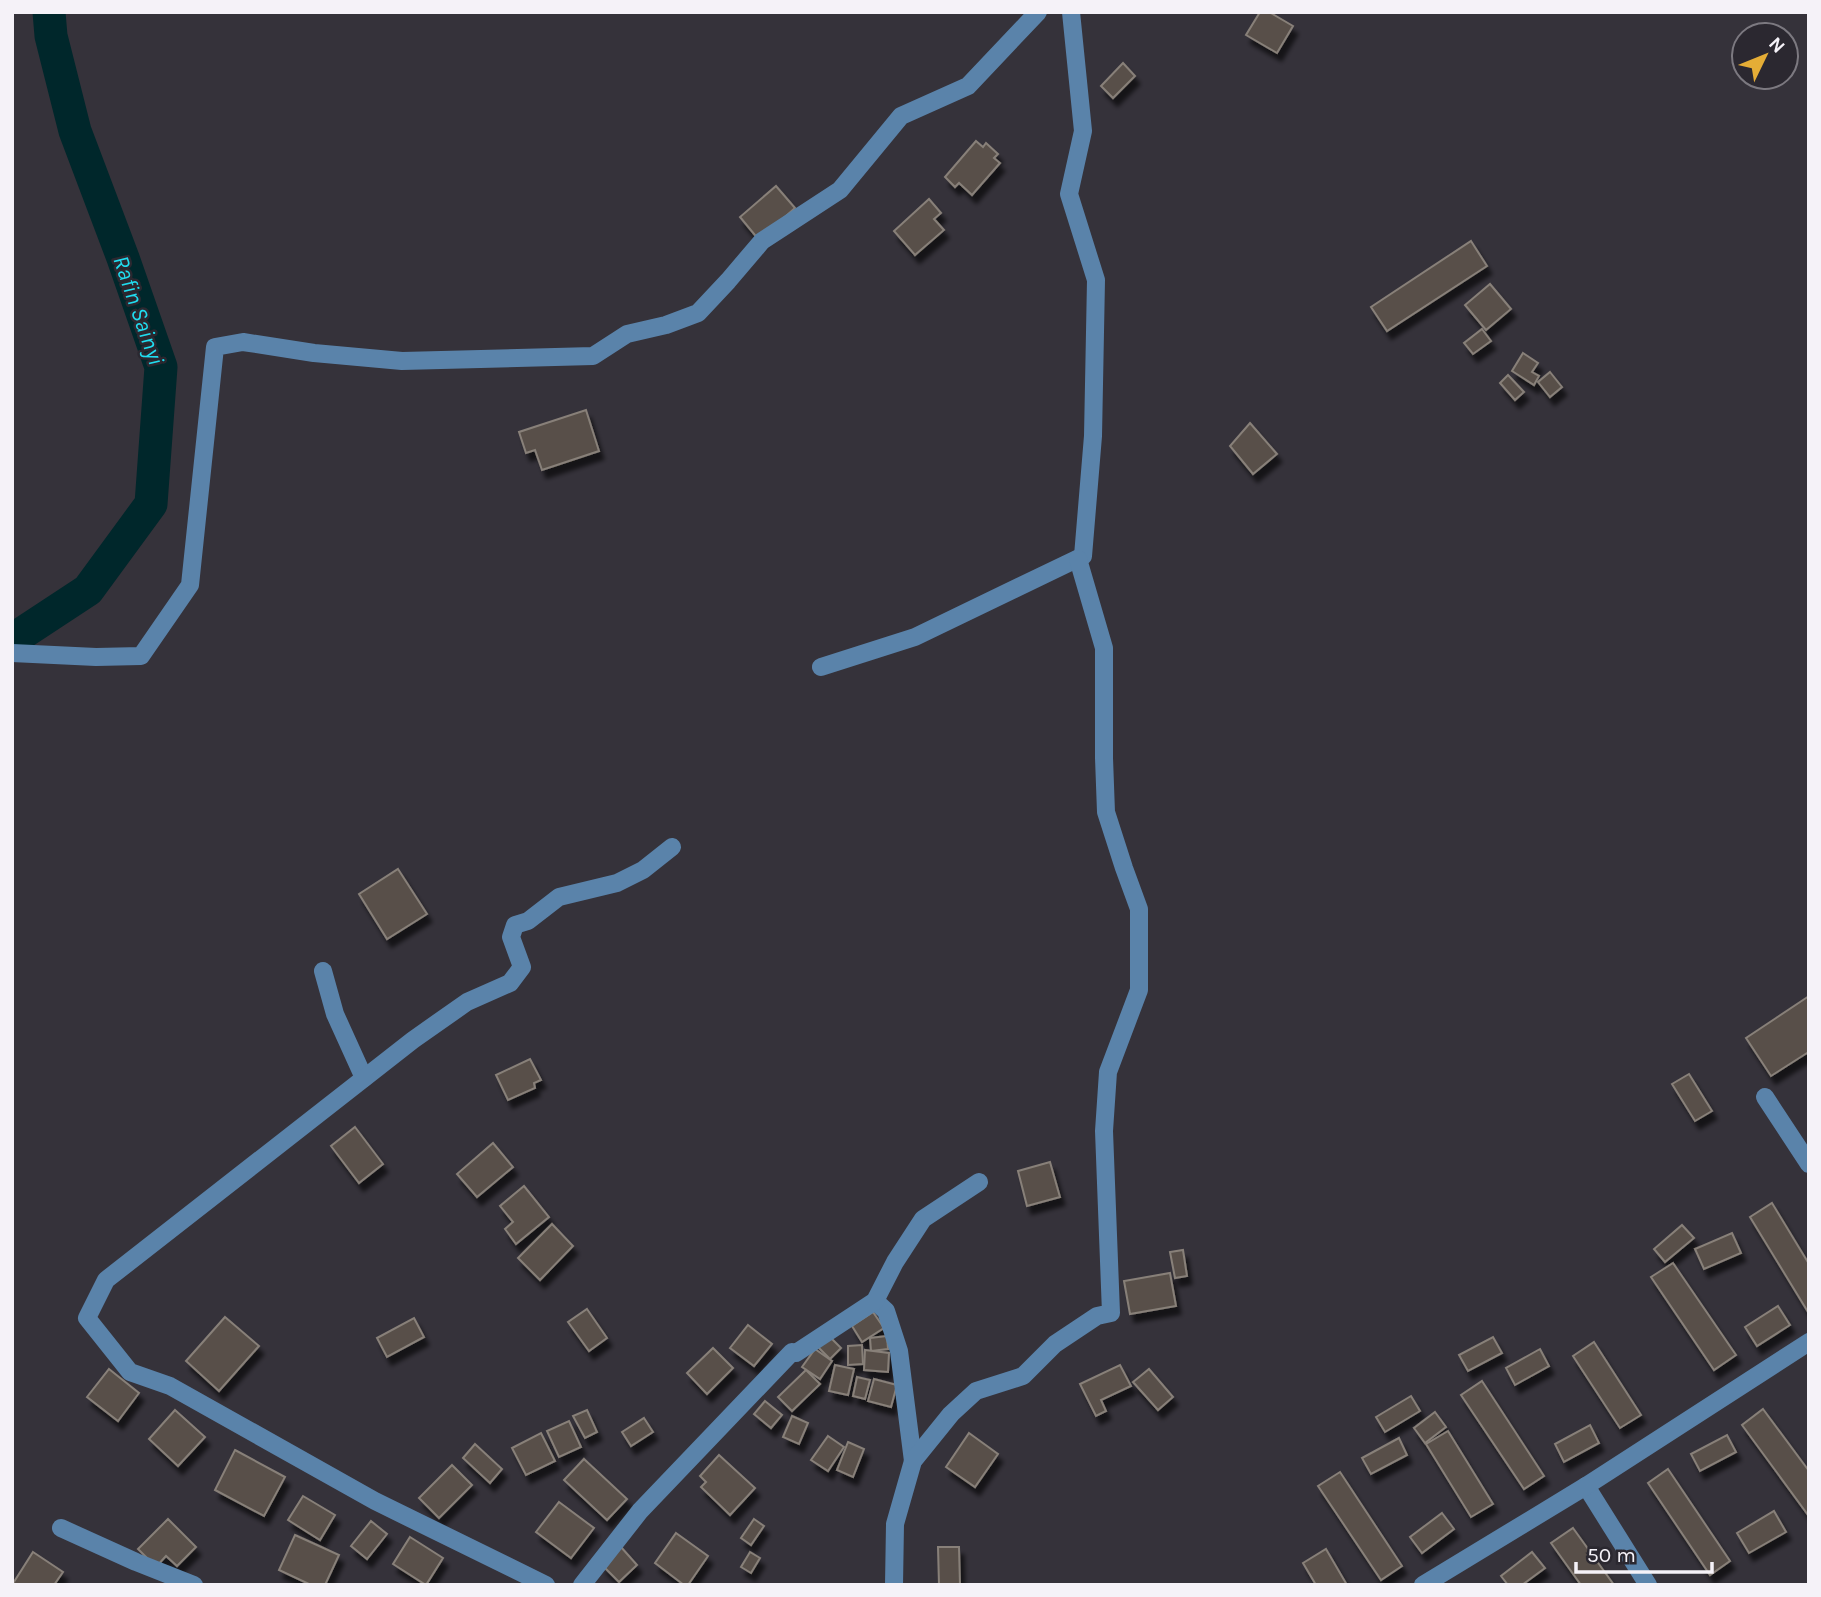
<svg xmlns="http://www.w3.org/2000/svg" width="1821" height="1597" viewBox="0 0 1821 1597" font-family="Karla,sans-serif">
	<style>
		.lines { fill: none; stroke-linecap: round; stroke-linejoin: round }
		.river { stroke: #00272b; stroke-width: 33 }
		.building { fill: #58504a; stroke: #888079; stroke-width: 2; filter: url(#shadow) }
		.minor { stroke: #5a83aa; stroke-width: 18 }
		.labels { text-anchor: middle; stroke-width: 5; stroke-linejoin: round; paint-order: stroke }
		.water-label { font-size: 23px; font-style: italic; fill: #20ddf0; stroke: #2b2830 }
	</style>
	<defs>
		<filter id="shadow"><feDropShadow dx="4.5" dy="8" stdDeviation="2" flood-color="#0009"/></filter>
	</defs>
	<rect width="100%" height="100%" fill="#35323a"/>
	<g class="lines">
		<polyline class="river" points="12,640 88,590 151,504 161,367 123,258 75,131 51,36 49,12"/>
	</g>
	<g class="building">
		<polygon points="1260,12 1269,12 1293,26 1277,53 1246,35"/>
		<polygon points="1123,63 1135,76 1113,98 1101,86"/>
		<polygon points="976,141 983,147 986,143 998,154 994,158 1000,163 972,195 959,183 955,187 945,177"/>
		<polygon points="776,186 795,208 759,240 740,217"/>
		<polygon points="929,199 941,213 934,219 944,230 915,255 894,231"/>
		<polygon points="1471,241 1487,266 1387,331 1371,307"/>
		<polygon points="1490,284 1511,309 1486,330 1465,305"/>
		<polygon points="1482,329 1491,341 1473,354 1464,343"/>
		<polygon points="1523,353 1538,363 1532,372 1539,376 1534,385 1512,371"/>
		<polygon points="1550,372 1562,387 1550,397 1538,382"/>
		<polygon points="1508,375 1524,392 1515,400 1500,383"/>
		<polygon points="586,410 599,451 542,470 535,450 526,453 519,432"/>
		<polygon points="1250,423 1277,454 1253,474 1230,446"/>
		<polygon points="398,869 427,914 387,939 359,894"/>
		<polygon points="1809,996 1809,1056 1807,1053 1771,1076 1746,1038"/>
		<polygon points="530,1059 541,1080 534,1083 535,1088 508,1100 496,1075"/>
		<polygon points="1689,1074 1712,1111 1695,1121 1672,1084"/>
		<polygon points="355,1127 383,1164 359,1183 331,1146"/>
		<polygon points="493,1143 513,1167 477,1197 457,1174"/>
		<polygon points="1050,1162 1060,1197 1027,1206 1018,1171"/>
		<polygon points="524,1186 549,1217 516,1244 505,1229 513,1222 500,1206"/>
		<polygon points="1772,1203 1809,1264 1808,1312 1750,1217"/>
		<polygon points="552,1224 573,1246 540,1280 518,1258"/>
		<polygon points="1682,1225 1694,1238 1665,1262 1654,1249"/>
		<polygon points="1732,1233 1741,1253 1704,1269 1695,1249"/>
		<polygon points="1183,1250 1187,1276 1175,1278 1170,1252"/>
		<polygon points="1673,1263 1736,1355 1714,1370 1651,1277"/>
		<polygon points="1170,1273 1176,1306 1130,1314 1124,1281"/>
		<polygon points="1778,1306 1790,1325 1757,1346 1745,1327"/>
		<polygon points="587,1309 607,1338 589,1351 568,1322"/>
		<polygon points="873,1312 884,1328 862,1342 852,1326"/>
		<polygon points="225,1317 259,1346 219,1391 186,1361"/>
		<polygon points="414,1318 424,1337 387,1357 377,1338"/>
		<polygon points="748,1325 772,1344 754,1366 730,1348"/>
		<polygon points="829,1336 841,1348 830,1359 818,1347"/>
		<polygon points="887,1336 888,1349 871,1351 870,1338"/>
		<polygon points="1493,1337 1502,1353 1468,1371 1459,1355"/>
		<polygon points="1594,1342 1641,1415 1620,1428 1573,1356"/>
		<polygon points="862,1345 863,1364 848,1365 848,1346"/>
		<polygon points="713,1348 733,1368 707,1394 687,1373"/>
		<polygon points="815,1349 832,1361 820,1379 802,1367"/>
		<polygon points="1540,1349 1549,1366 1515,1385 1506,1368"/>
		<polygon points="865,1350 889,1353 888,1372 864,1370"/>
		<polygon points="835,1365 854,1369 848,1395 829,1391"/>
		<polygon points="1120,1365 1131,1386 1101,1400 1106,1411 1096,1416 1080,1384"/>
		<polygon points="109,1369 139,1393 118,1421 87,1397"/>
		<polygon points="1149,1369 1173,1397 1158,1410 1133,1382"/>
		<polygon points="806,1370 820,1384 792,1411 778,1397"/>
		<polygon points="857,1377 870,1380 865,1399 853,1396"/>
		<polygon points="874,1379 897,1385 891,1407 868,1401"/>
		<polygon points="1482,1381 1544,1476 1524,1489 1461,1395"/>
		<polygon points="1411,1396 1420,1411 1385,1432 1376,1417"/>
		<polygon points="765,1401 782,1415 771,1428 754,1414"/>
		<polygon points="1763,1409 1809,1471 1808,1515 1742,1425"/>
		<polygon points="175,1410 205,1437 178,1466 149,1439"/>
		<polygon points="587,1410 597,1432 585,1438 573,1416"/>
		<polygon points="1435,1412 1446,1427 1425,1443 1414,1428"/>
		<polygon points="792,1416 808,1423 799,1444 783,1437"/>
		<polygon points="644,1418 653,1432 631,1446 622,1432"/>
		<polygon points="569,1421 581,1447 559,1457 547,1431"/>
		<polygon points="1590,1425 1599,1443 1564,1462 1555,1444"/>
		<polygon points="1448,1431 1493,1504 1471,1517 1426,1444"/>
		<polygon points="541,1433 555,1461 526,1475 512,1448"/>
		<polygon points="969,1433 998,1454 975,1487 946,1467"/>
		<polygon points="1727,1435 1736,1452 1700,1471 1691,1454"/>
		<polygon points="828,1436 844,1447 828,1471 811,1460"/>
		<polygon points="1399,1438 1407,1455 1371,1474 1362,1458"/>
		<polygon points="848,1442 864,1449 853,1477 837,1470"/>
		<polygon points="475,1444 502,1469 490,1483 463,1458"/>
		<polygon points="235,1450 285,1477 264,1516 215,1490"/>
		<polygon points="719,1455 755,1488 730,1515 701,1487 706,1482 700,1476"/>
		<polygon points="584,1459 627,1499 607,1520 564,1480"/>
		<polygon points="452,1465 472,1485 439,1518 419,1498"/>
		<polygon points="1668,1469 1730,1561 1710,1575 1648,1483"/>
		<polygon points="1340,1472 1402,1566 1381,1580 1318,1486"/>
		<polygon points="303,1496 335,1515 320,1540 288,1520"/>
		<polygon points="559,1502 594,1528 571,1558 536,1532"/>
		<polygon points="1774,1511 1786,1532 1749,1553 1737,1533"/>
		<polygon points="1442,1513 1454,1529 1422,1553 1410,1537"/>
		<polygon points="168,1519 196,1547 177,1566 166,1556 156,1567 138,1549"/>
		<polygon points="754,1519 764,1526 751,1545 741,1538"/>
		<polygon points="371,1521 387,1534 367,1559 351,1546"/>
		<polygon points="1573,1528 1614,1585 1581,1585 1551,1543"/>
		<polygon points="676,1533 708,1556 688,1585 684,1585 655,1563"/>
		<polygon points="295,1535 339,1555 325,1585 311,1585 279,1570"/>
		<polygon points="410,1537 443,1558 426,1585 393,1564"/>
		<polygon points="621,1547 637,1565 619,1582 602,1565"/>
		<polygon points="938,1547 959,1547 960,1585 939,1585"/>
		<polygon points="1326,1549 1347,1585 1316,1585 1303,1563"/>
		<polygon points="33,1552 63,1572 54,1585 12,1585"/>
		<polygon points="750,1552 760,1558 751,1573 741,1567"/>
		<polygon points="1532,1552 1545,1568 1522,1585 1508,1585 1501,1576"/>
	</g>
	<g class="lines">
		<g class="minor">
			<polyline points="12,653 96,657 141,656 190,585 215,347 243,342 314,353 402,361 593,356 627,334 666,325 698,313 728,281 762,241 840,190 901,116 968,86 1038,12"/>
			<polyline points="821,667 915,637 1083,556 1093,436 1096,280 1069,194 1083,131 1071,12"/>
			<polyline points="323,971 335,1014 364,1078"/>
			<polyline points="1765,1097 1809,1164"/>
			<polyline points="875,1301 886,1311 899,1351 913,1461"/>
			<polyline points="1586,1486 1648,1585"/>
			<polyline points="61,1528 136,1562 194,1585"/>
			<polyline points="546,1585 375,1501 170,1386 130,1372 87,1318 106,1280 413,1040 467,1002 510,983 522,967 511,937 515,925 528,921 559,897 617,883 643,870 672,847"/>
			<polyline points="582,1585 640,1511 792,1352 796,1353 875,1301 895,1262 923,1219 979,1182"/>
			<polyline points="894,1585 895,1524 913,1461 951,1414 976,1391 1023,1376 1055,1344 1097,1316 1111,1313 1104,1131 1108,1072 1139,990 1139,909 1124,868 1106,812 1104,758 1104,648 1078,559"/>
			<polyline points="1423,1585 1586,1486 1809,1342"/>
		</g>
	</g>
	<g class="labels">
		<g class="water-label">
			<text transform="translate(139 310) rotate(71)" y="8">Rafin Sainyi</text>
		</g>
	</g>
	<rect width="1821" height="1597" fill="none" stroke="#f5f2f8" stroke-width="28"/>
	<g transform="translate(1765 56) rotate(47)"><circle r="33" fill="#2b2830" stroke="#7c7980" stroke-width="2"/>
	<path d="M0-5L12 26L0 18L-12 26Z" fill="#e5ad36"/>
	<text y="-10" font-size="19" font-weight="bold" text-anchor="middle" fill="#f5f2f8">N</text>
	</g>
	<path d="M1576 1562v10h136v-10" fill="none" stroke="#f5f2f8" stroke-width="3.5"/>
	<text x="1587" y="1562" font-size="21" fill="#f5f2f8" stroke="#2b2830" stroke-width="5" paint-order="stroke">50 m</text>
</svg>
